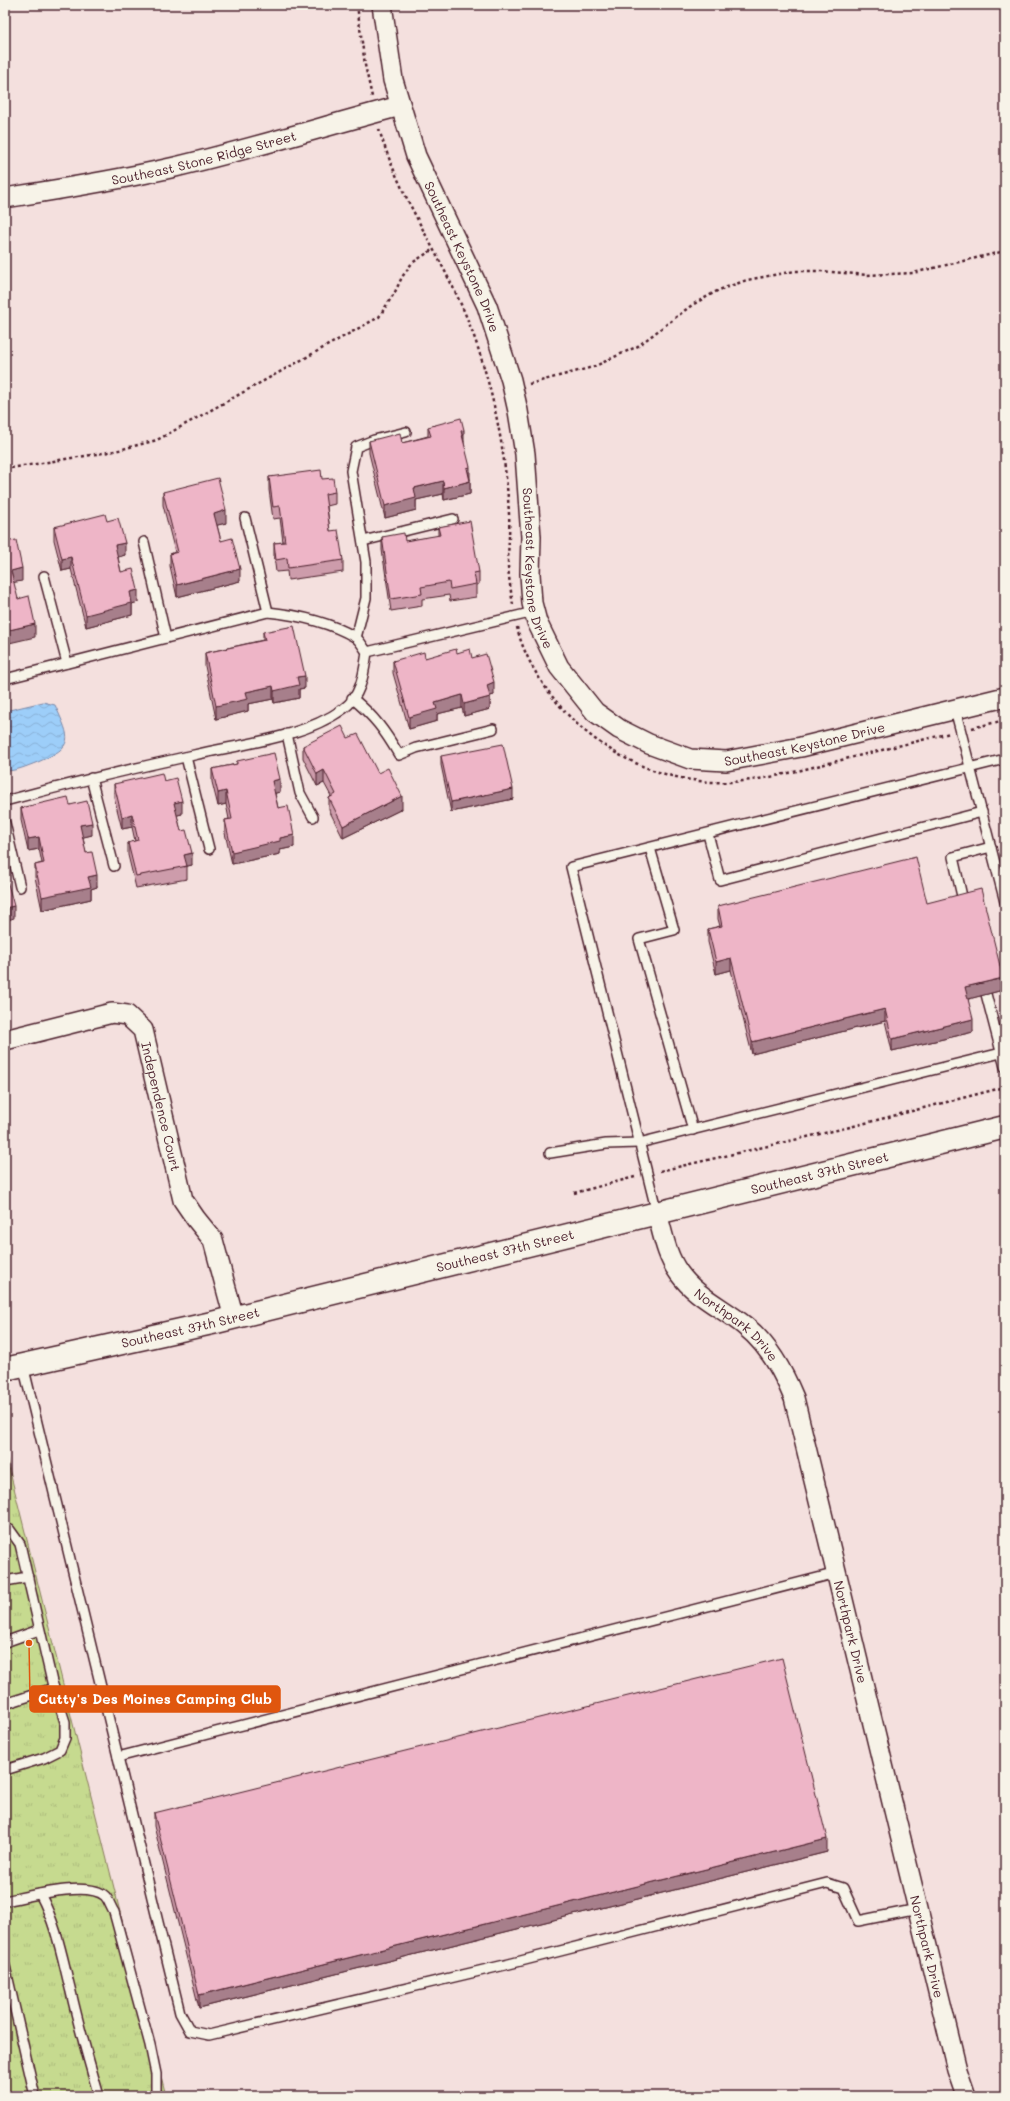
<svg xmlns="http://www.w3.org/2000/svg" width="1010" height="2101" viewBox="0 0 1010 2101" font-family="Mali,sans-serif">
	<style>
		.park { fill: url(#park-tufts); stroke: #887c5d }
		.water { fill: url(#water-waves); stroke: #7c88a7 }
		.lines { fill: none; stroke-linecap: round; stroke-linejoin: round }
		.lane-casing { stroke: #4a1f2b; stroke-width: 12 }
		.street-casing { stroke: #4a1f2b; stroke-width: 22 }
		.secondary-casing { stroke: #4a1f2b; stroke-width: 25 }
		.path { stroke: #4a1f2b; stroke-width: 2.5; stroke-dasharray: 3 3; stroke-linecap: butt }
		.lane { stroke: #f7f3e8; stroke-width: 9 }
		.street { stroke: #f7f3e8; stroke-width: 19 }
		.secondary { stroke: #f7f3e8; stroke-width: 22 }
		.wall { fill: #cd9cab; stroke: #4a1f2b }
		.shaded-wall { fill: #a77f8b; stroke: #4a1f2b }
		.building { fill: #eeb5c7; stroke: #4a1f2b }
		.labels { text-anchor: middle; stroke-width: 3; stroke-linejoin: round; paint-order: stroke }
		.street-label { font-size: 13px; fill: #4a1f2b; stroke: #f7f3e8 }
		.leader { fill: none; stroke: #e0560e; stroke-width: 1.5 }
		.callout-dot { fill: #e0560e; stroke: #f7f3e8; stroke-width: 1.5 }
		.callout { fill: #e0560e; stroke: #e0560e; stroke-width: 1.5 }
		.callout-label { font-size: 14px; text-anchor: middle; font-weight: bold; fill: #fff }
	</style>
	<defs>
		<pattern id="park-tufts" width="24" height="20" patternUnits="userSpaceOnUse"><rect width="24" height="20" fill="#c6da8f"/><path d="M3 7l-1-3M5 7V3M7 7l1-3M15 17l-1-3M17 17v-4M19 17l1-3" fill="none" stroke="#acbb7c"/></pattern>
		<pattern id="water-waves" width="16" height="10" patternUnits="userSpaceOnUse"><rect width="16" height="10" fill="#9dcef9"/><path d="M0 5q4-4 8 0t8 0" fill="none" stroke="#89b0d6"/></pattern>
	</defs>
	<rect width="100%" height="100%" fill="#f4e0de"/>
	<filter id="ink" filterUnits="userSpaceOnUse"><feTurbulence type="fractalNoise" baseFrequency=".025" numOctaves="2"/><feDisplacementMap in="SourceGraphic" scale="8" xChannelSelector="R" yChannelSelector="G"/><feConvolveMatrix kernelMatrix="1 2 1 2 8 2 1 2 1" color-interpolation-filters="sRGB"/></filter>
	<g filter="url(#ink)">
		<polygon class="park" points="5,1452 166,2096 5,2096"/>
		<path class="water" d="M43,702l12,3c16,35 20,41 -17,57 -11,4 -21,9 -33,9v-60z"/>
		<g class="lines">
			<g class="lane-casing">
				<g id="lane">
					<polyline points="245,518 268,612"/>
					<polyline points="363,541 453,519"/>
					<polyline points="144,542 166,638"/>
					<polyline points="44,576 67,663"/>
					<polyline points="356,638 366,598 366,562 351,471 356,447 374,440 406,432"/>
					<path d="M5,679l263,-67c29,3 61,10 87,25 5,3 8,10 12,15l167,-40"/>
					<path d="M352,698c22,18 33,33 47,57l17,-7 77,-19"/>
					<polyline points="955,709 1005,902"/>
					<polyline points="287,734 300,793 313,817"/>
					<polyline points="186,757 209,849"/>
					<polyline points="91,778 114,866"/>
					<path d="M5,801c63,-17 125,-32 189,-46 47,-11 109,-17 149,-46 19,-13 21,-37 24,-57"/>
					<polyline points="5,823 20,887"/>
					<polyline points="708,834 720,880 982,812"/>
					<polyline points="650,848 674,930 639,939 693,1130"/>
					<polyline points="964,905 953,857 991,847"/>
					<polyline points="986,994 1005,1067"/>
					<polyline points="550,1153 606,1144 639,1143 1005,1052"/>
					<polyline points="657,1213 571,867 1005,759"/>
					<polyline points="23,1365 180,2013 190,2031 209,2035 509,1964 827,1883 843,1888 858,1921 918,1909"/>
					<polyline points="5,1529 10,1530 20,1544 52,1682 65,1722 65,1738 60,1750 44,1758 5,1770"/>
					<polyline points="5,1581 28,1577"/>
					<polyline points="5,1642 39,1630"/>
					<polyline points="5,1704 54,1688"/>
					<polyline points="118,1757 837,1573"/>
					<path d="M40,1894c17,32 22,63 31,98 8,35 18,70 28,104"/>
					<path d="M5,1901c21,-4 83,-21 100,-5 4,4 6,12 9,16l36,133 6,29v22"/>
					<polyline points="5,1966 35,2096"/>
				</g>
			</g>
			<g class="street-casing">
				<g id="street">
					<path id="s1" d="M382,5l11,75 23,76 71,150 24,74 7,31 7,43 6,83 -1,37 2,29 5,19 22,45 36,45 24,17 30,15 41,15 36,2 75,-14 204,-50"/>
					<path id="s2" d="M5,198c57,-9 114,-18 170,-31 76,-18 150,-41 225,-61"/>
					<path id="s3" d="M5,1040l107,-27 15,2 16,15 40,170 13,19 17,21 21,78"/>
					<path id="s4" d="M657,1213c6,21 9,42 22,60 17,24 43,34 66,53 23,18 38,45 49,72l163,672 9,26"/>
				</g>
			</g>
			<g class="secondary-casing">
				<g id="secondary">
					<path id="s5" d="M5,1369l207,-46 793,-196"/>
				</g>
			</g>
			<g class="path">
				<polyline points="357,5 365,65 372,97"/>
				<path d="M379,129c23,78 73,140 98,216 18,54 29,111 32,169 1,17 -1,34 -1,52 1,13 3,26 5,39"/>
				<polyline points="529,384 593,367 638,346 692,305 719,290 747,280 795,271 821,271 867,275 913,273 1005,251"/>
				<polyline points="5,469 115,451 157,440 379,317 395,292 402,277 412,263 432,250"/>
				<path d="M517,627c8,36 34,72 60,97 44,41 106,64 166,57 30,-3 58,-11 86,-18 41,-10 81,-20 121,-30"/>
				<polyline points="972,728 1005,720"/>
				<polyline points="660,1171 850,1127 1005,1087"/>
				<polyline points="574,1193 635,1177"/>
			</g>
			<use href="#lane" class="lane"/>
			<use href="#street" class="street"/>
			<use href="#secondary" class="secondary"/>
		</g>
		<g class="wall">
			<polygon points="428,427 464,442 470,480 470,494 444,500 443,494 416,500 416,510 385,518 369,453 369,441 402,443 428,436"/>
			<polygon points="269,477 322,479 335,492 335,504 327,506 330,531 343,560 343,572 288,580 287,571 276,572 274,556 274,543 283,542 280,518 273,519 269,490"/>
			<polygon points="163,492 226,523 217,525 221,541 240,581 177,597 170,566 170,554 175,552 163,505"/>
			<polygon points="107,521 125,555 118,557 121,572 138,602 132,604 132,615 86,627 71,569 62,571 54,540 54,527"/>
			<polygon points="438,527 479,572 479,584 476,585 476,597 450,601 449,595 422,599 422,606 391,611 382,550 382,537 405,541 438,536"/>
			<polygon points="263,632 305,688 299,689 299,698 274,703 273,699 248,704 248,711 216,719 205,666 205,653 263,640"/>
			<polygon points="457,653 472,658 494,695 490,696 490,709 464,716 462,708 437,714 437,721 409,729 393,673 393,661 425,658"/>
			<polygon points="348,738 378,773 402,809 343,838 329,810 329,798 331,796 324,783 317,786 303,758 303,746"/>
			<polygon points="441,756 513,799 451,812 441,765"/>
			<polygon points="237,761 280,792 275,793 278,808 294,847 280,850 280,854 232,864 225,833 225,820 229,819 226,804 218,806 212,782 212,769 237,764"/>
			<polygon points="164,781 182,814 177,815 181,831 192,865 187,866 187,879 136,888 128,855 128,843 135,841 132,827 122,829 114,797 114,784"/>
			<polygon points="70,805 92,835 83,837 86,853 97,887 91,889 91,899 42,910 35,877 35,865 42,863 39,849 28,851 21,820 21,808"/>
			<polygon points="927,903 1003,990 968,999 973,1032 892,1051 885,1021 752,1054 731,970 716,974 708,942 708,929 720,926 718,919 718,906"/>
			<polygon points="154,1813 827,1852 199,2008 154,1826"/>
		</g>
		<g class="shaded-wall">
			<polygon points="464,430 464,442 461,431"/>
			<polygon points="470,467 470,480 467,468"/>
			<polygon points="443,481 443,494 416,500 416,510 385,518 385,506 414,488"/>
			<polygon points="470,481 470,494 444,500 444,488"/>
			<polygon points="226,510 226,523 214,526 214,514"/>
			<polygon points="125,543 125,555 115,558 115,545"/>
			<polygon points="71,557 71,569 62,571 62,559"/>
			<polygon points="22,568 22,581 11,583 11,571"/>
			<polygon points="240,569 240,581 177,597 177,585"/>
			<polygon points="138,590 138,602 132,604 132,615 86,627 86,615 130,592"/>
			<polygon points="35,624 35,637 5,644 5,631"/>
			<polygon points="305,676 305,688 299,689 299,698 274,703 274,691 297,677"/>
			<polygon points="494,682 494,695 487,697 487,685"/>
			<polygon points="273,686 273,699 248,704 248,711 216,719 216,706 246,692"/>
			<polygon points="462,695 462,708 437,714 437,721 409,729 409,717 435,703"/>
			<polygon points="490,697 490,709 464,716 464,704"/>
			<polygon points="324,770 324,783 317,786 317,774"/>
			<polygon points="280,779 280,792 272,794 272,781"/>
			<polygon points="513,789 513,799 451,812 451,802"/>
			<polygon points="226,791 226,804 218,806 218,793"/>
			<polygon points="402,796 402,809 343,838 343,826"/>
			<polygon points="182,801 182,814 174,816 174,803"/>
			<polygon points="132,814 132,827 122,829 122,817"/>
			<polygon points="92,823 92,835 80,838 80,825"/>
			<polygon points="294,835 294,847 280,850 280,854 232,864 232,852 280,838"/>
			<polygon points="39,837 39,849 28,851 28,839"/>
			<polygon points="192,853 192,865 184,867 184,855"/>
			<polygon points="97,875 97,887 91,889 91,899 42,910 42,897 88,877"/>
			<polygon points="14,906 14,918 5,921 5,908"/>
			<polygon points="731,958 731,970 716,974 716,962"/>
			<polygon points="1003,978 1003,990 965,1000 965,987"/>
			<polygon points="885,1009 885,1021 752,1054 752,1042"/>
			<polygon points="973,1019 973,1032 892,1051 892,1039"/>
			<polygon points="827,1839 827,1852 199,2008 199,1995"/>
		</g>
		<g class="building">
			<polygon points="461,418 464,430 461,431 470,467 467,468 470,481 444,488 443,481 414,488 416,498 385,506 369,441 400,433 402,443 431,436 428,427"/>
			<polygon points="321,470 322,479 333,478 335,492 325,494 330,531 338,530 343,560 288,568 287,558 276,560 274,543 285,542 280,506 273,507 269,477"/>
			<polygon points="218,478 226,510 214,514 221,541 232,538 240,569 177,585 170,554 178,552 163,492"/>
			<polygon points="105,514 107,521 118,518 125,543 115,545 121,572 133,569 138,590 130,592 132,603 86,615 71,557 62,559 54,527"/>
			<polygon points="470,521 479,572 474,573 476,584 450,589 449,582 421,587 422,594 391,599 382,537 404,533 405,541 440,535 438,527"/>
			<polygon points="16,540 22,568 11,571 18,599 29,596 35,624 5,631 5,542"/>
			<polygon points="294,626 305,676 297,677 299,685 274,691 273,686 246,692 248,699 216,706 205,653 265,640 263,632"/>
			<polygon points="456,649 457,653 470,649 472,658 486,654 494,682 487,685 490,697 464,704 462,695 435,703 437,709 409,717 393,661 424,652 425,658"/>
			<polygon points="342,726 348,738 358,734 378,773 388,768 402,796 343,826 329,798 336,794 324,770 317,774 303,746"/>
			<polygon points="503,744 513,789 451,802 441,756"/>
			<polygon points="274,753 280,779 272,781 278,808 288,806 294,835 280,838 280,841 232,852 225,820 232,819 226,791 218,793 212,769 237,764 237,761"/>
			<polygon points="162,773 164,781 176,778 182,801 174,803 181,831 186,830 192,853 184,855 187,866 136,876 128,843 138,840 132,814 122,817 114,784"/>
			<polygon points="68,797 70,805 87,801 92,823 80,825 86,853 92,852 97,875 88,877 91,887 42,897 35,865 44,863 39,837 28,839 21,808"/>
			<polygon points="916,857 927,903 981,889 1003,978 965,987 973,1019 892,1039 885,1009 752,1042 731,958 716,962 708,929 722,926 718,906"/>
			<polygon points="5,873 14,906 5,908"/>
			<polygon points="782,1658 827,1839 199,1995 154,1813"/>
		</g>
	</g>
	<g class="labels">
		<g class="street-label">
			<text dy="5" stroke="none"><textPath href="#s2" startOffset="203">Southeast Stone Ridge Street</textPath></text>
			<text dy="5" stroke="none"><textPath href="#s1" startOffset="266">Southeast Keystone Drive</textPath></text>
			<text dy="5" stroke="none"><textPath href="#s1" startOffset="590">Southeast Keystone Drive</textPath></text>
			<text dy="5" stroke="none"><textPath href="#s1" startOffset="974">Southeast Keystone Drive</textPath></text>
			<text dy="5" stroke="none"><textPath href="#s3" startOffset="226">Independence Court</textPath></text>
			<text dy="5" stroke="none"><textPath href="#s5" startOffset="838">Southeast 37th Street</textPath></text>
			<text dy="5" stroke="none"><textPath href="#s5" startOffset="514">Southeast 37th Street</textPath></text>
			<text dy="5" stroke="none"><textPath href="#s4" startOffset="142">Northpark Drive</textPath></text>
			<text dy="5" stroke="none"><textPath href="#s5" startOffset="190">Southeast 37th Street</textPath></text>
			<text dy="5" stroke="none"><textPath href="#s4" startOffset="478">Northpark Drive</textPath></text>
			<text dy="5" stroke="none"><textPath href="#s4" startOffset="802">Northpark Drive</textPath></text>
		</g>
	</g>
	<path class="leader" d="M29 1643L30 1699"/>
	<circle class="callout-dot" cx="29" cy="1643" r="4"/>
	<rect class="callout" x="30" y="1686" width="250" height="26" rx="4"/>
	<g class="callout-label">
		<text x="155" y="1704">Cutty's Des Moines Camping Club</text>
	</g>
	<rect width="1010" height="2101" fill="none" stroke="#f7f3e8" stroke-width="20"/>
	<rect x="10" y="10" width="990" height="2081" fill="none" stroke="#4a1f2b" stroke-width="1.5" filter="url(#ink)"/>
</svg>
